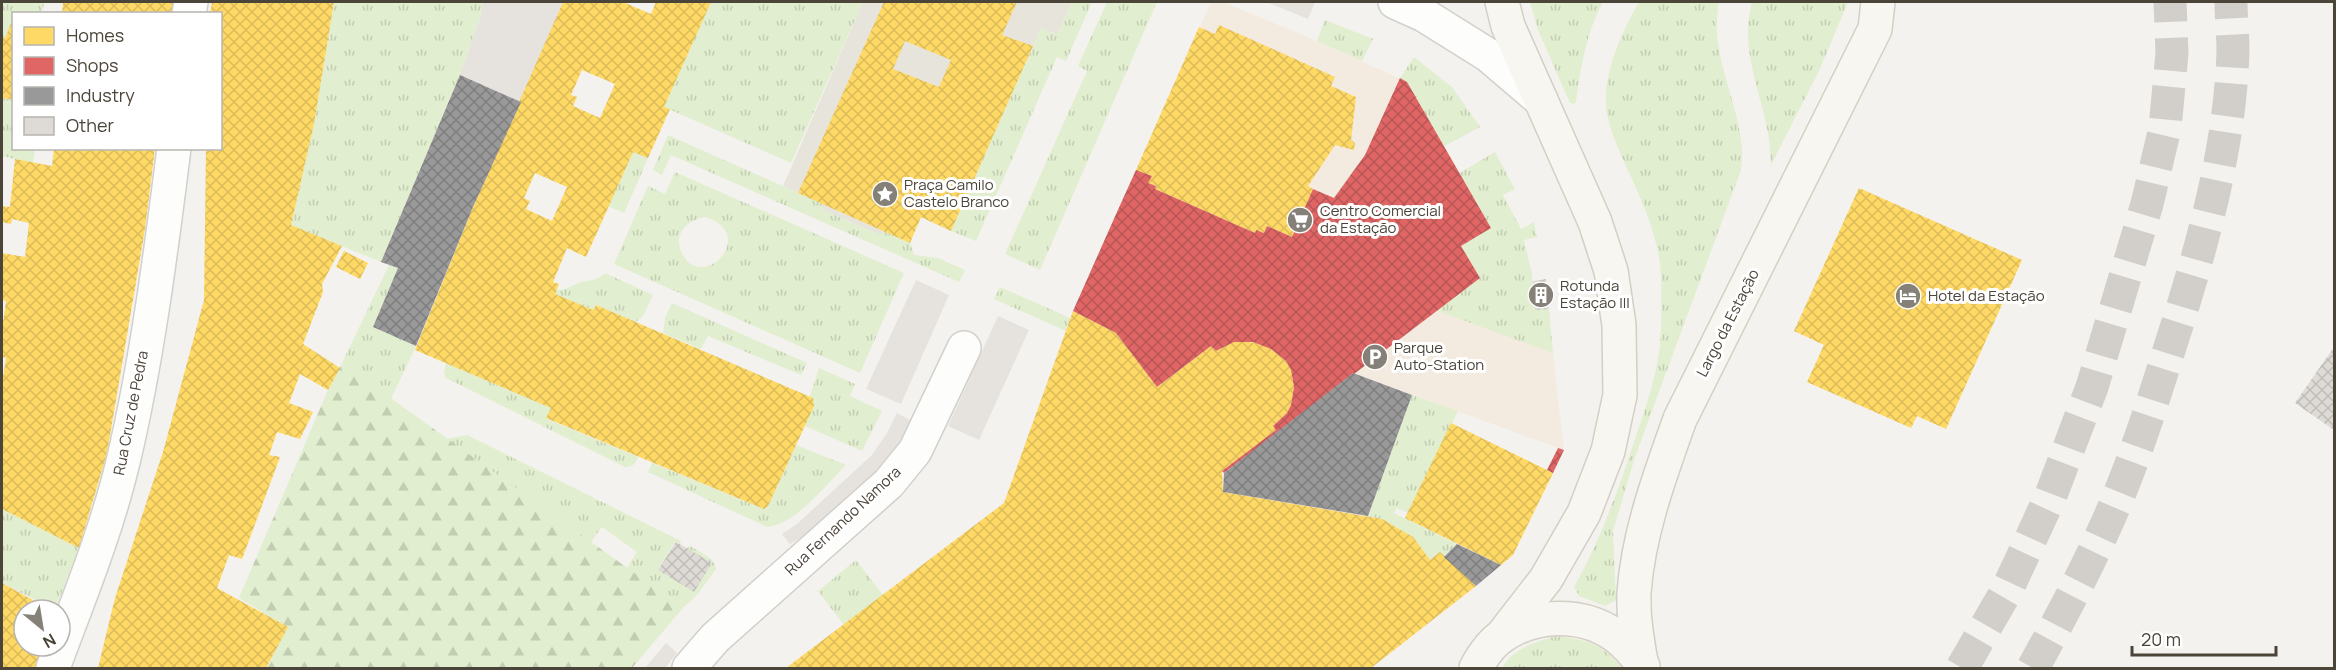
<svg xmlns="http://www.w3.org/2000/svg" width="2336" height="670" viewBox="0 0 2336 670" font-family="Manrope,sans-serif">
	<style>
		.residential { fill: #e7e4dc }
		.commercial { fill: #f3ebdf }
		.grass { fill: url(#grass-tufts); fill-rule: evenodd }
		.forest { fill: url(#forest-firs) }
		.parking { fill: #e6e3df }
		.homes { fill: url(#homes-cross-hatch); fill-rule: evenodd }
		.shops { fill: url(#shops-cross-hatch) }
		.industry { fill: url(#industry-cross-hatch) }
		.building { fill: url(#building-cross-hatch) }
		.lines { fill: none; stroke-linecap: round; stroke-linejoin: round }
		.highway-tunnel { stroke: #d2cfca; stroke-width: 33; stroke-dasharray: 33 16; stroke-linecap: butt }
		.street-casing { stroke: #d2d0cb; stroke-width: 36 }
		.secondary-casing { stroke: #d3cfc5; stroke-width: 36 }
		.street { stroke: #fdfdfc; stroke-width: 33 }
		.secondary { stroke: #f7f6f1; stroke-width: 33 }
		.labels { text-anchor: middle; stroke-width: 6; stroke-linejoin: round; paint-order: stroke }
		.poi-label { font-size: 15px; fill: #4b4439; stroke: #fff; text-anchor: start }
		.street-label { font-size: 15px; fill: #4b4439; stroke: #fff }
	</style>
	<defs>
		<pattern id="grass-tufts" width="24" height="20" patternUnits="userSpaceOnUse" patternTransform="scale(1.5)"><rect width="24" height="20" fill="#e1eecf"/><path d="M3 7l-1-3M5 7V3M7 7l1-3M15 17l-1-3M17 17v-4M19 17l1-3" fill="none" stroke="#c3cdb2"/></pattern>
		<pattern id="forest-firs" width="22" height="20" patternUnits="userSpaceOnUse" patternTransform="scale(1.5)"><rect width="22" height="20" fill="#e1eecf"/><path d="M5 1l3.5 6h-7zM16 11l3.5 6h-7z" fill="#c3cdb2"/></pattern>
		<pattern id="homes-cross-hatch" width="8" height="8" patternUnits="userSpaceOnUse" patternTransform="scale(1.5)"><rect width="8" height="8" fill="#ffd966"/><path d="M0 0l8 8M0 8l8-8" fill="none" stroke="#dcbb59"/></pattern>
		<pattern id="shops-cross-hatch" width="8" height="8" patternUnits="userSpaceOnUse" patternTransform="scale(1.5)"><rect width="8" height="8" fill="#e06666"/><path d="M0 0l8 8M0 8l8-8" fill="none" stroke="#b85655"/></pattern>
		<pattern id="industry-cross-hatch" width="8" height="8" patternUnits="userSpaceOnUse" patternTransform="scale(1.5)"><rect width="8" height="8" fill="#999"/><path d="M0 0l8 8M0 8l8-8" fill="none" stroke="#7f7e7e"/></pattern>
		<pattern id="building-cross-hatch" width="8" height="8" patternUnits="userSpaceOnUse" patternTransform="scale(1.5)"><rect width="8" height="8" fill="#dedbd6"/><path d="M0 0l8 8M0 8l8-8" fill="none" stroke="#c0bdb8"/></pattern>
	</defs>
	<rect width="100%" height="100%" fill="#f4f2ee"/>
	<polygon class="residential" points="863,2 1072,2 1057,35 1041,28 951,231 921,217 913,234 883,232 882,236 821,209 823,204 783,186"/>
	<polygon class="commercial" points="1211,2 1223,2 1317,41 1407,82 1491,228 1480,278 1436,310 1553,353 1564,450 1353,373 1136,170"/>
	<g class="grass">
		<polygon points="2,2 45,2 41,13 14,14 5,38 2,37"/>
		<polygon points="334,2 483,2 480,18 460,75 381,262 291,225 314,124"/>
		<polygon points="711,2 863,2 791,163 664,107"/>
		<polygon points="1072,2 1092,2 1066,61 1057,57 976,241 951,231 1041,28 1057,35"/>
		<polygon points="1107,2 1157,2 1040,270 1005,254 1087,71 1078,66"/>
		<path d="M1530,2h73c-17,32 -22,64 -27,100l-2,2 -4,-1 -32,-73z"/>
		<path d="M1639,2h80c-12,60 30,113 22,168l-106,287 -22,74 3,69 -11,6 -26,-10 -5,-9c27,-48 45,-99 62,-151 10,-29 21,-61 24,-92 2,-22 1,-46 1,-68 -2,-40 -20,-77 -36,-112 -8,-19 -18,-39 -19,-60 -2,-33 17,-75 33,-102z"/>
		<path d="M1752,2h96l-29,69 -48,94c-1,-11 -1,-22 -3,-32 -8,-44 -29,-87 -16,-131z"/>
		<polygon points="1325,20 1373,39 1362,61 1317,41"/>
		<polygon points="1414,57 1452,87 1480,127 1443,147 1407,82 1400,78"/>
		<polygon points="2,98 13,100 14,148 35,149 33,163 2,156"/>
		<polygon points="668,135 823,204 821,209 881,235 883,231 910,243 914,255 938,258 965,270 959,282 671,155 662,175 653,170"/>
		<polygon points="633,151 648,158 624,213 608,206"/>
		<polygon points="1495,152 1515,189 1503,195 1521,229 1534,222 1537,237 1524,240 1532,274 1535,309 1549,309 1553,353 1435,310 1480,278 1461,246 1491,228 1458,174"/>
		<path d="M675,172l229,101 -44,100 -246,-109 34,-78 17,8zM705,217c55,17 -3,77 -23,36 -10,-19 6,-33 23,-36z"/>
		<polygon points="389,265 398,268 373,327 416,346 391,399 342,363"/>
		<path d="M605,273l48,22 -10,21 -7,6 -40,-17 -3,5 -38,-16 1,-4c11,1 15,-5 25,-8 9,-2 16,-1 24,-9z"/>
		<polygon points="1000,287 1070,318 1066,331 994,299"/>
		<polygon points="672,303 807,363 801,375 708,336 701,349 663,333 665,318"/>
		<path d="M446,363l105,45 -4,11 91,38c-2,7 -6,10 -13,10l-179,-89 -2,-5z"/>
		<polygon points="819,368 855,384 850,396 882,411 862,451 805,426 814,406 810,396"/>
		<path d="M1412,395l46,16 -50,102 -11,-5 -3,5 63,31 -13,13 -5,-4 -9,7c-17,-23 -33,-38 -62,-44z"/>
		<path d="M467,435l214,106 -1,3 -5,-2 -17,28 32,-24c10,6 24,11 26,23l-18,25 -15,14 -56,-40 10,-16 -35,-25 -11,15 -144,-103z"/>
		<path d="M796,445l50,20c-20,20 -51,60 -79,62l-119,-55 4,-9 112,46 4,-3z"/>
		<polygon points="2,509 79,548 55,610 2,583"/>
		<polygon points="856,560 883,595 844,625 818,591"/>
		<path d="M1556,636c32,4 45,7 66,32h-120c11,-20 33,-26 54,-32z"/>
	</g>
	<polygon class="forest" points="342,363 683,608 632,668 266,668 287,627 239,598 328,390"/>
	<g class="parking">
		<polygon points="483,2 563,2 521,102 460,75 480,18"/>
		<polygon points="1266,2 1315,2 1308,19"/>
		<polygon points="916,280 949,295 901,404 866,389"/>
		<polygon points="998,316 1029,330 979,440 948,426"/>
		<polygon points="897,413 910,420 899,443 883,465 806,535 790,544 782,534 797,524 872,455 887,433"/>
		<polygon points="666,643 677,653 665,668 645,668"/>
	</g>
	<g class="homes">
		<polygon points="63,2 174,2 173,14 62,14"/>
		<polygon points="212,2 334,2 314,124 291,225 342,246 322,284 323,292 303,344 340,368 328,390 300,374 289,403 313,412 300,439 277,432 269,455 280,457 242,559 229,555 217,588 288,627 266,668 98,668 115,598 163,452 204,300 206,148 220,148 220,14 210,14"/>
		<path d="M563,2h60l28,12 5,-12h55l-47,105 6,2 -22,49 -15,-6 -47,105 -19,-9 -14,34 6,2 -4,10 38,16 3,-5 217,93 1,8 -46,100 -4,3 -218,-91 5,-10 -136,-58 58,-143zM582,70l33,14 -15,34 -27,-12 4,-9 -6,-2zM535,173l32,14 -15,34 -26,-12 4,-8 -6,-3z"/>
		<path d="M884,2h133l-15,33 31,11 -82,185 -30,-14 -11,26 -112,-50zM905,41l46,19 -12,27 -46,-18z"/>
		<polygon points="13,18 14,18 14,100 2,98 2,37 5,38"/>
		<polygon points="1219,25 1335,77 1331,86 1356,97 1351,140 1355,143 1354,150 1335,145 1308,186 1313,189 1292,237 1267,226 1264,233 1256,230 1255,233 1155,189 1156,186 1148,183 1152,176 1136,170 1199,27 1215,34"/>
		<polygon points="54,148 155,148 145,229 107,453 79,548 2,509 2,383 6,358 2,357 2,330 6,301 2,300 2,253 25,257 29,223 12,219 11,224 2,222 2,206 10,207 15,159 52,166"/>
		<polygon points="1859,188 2022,260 1946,429 1917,416 1911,428 1807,382 1824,345 1794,331"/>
		<polygon points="344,251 368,263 360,279 336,267"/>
		<polygon points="1073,311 1116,333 1157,387 1211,346 1216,351 1234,342 1243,341 1263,344 1271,349 1286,361 1291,370 1294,387 1291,405 1287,413 1273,426 1276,430 1222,471 1223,492 1382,519 1413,537 1430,560 1440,552 1476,586 1371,668 786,668 1004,503"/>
		<polygon points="1451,423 1553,473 1513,555 1501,565 1405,518"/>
		<polygon points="2,583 51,610 24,610 24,646 45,646 36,668 2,668"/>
	</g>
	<g class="shops">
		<polygon points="1400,78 1407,82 1491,228 1461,246 1480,278 1224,473 1222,471 1276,430 1273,426 1287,413 1291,405 1294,387 1291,370 1286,361 1271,349 1253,342 1234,342 1216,351 1211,346 1157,387 1116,333 1073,311 1117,212 1136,170 1152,176 1148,183 1156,186 1155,189 1255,233 1256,230 1264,233 1267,226 1292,237 1313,189 1334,198 1365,155"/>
		<polygon points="1558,448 1564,450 1553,473 1547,470"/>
	</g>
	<g class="industry">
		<polygon points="460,75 521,102 473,207 416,346 373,327 398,268 381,262"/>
		<polygon points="1353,373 1412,395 1368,516 1223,492 1224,473"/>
		<polygon points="1457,544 1501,565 1476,586 1444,557"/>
	</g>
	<g class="building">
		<polygon points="1546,279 1549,309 1535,310 1533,281"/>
		<polygon points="2334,347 2334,430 2295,403"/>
		<polygon points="676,542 712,563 694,592 658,570"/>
	</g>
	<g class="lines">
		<g class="highway-tunnel">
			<polyline points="1962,668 2007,590 2051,495 2092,387 2147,204 2165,128 2172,53 2170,2"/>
			<path d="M2033,668c26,-47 52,-96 74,-145 26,-58 45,-119 64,-179 30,-94 59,-193 62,-293 0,-16 -2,-33 -2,-49"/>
		</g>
		<g class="street-casing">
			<g id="street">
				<polyline points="1395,2 1424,15 1488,55 1541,100"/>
				<polyline points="189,14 191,2"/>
				<path d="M53,668c25,-68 53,-135 70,-206 24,-101 38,-210 51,-314"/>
				<polyline points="689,668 715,638 889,483 915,451 964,348"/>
			</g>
		</g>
		<g class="secondary-casing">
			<g id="secondary">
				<polyline points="1501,637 1546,579 1584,513 1608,451 1620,395 1619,325 1611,271 1595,222 1508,26 1502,2"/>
				<path d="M1641,662c-4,-23 -8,-46 -7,-69 4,-59 26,-118 46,-174l195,-390 3,-27"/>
				<path d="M1476,668c6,-11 14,-24 26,-32 39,-26 94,-24 127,12 5,6 11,11 14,18"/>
			</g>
		</g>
		<use href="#street" class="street"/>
		<use href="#secondary" class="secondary"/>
	</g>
	<defs>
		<g id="sight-disc" transform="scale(1.35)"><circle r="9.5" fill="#868178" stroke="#fff"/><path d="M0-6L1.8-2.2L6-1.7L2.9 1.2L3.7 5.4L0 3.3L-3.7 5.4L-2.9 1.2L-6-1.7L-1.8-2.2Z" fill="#fff"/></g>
		<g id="supermarket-disc" transform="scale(1.35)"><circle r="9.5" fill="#868178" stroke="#fff"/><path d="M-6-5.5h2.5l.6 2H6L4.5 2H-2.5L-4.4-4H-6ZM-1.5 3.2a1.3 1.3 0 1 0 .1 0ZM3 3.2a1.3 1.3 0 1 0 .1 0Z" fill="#fff"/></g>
		<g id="building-disc" transform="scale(1.35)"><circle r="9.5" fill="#868178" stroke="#fff"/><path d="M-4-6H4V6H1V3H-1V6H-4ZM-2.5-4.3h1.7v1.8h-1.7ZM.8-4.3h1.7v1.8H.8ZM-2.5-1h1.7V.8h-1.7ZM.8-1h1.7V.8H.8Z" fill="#fff"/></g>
		<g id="hotel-disc" transform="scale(1.35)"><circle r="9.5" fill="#868178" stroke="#fff"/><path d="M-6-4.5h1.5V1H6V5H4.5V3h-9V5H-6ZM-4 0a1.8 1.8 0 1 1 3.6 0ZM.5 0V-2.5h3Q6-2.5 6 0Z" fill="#fff"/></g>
		<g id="parking-disc" transform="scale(1.35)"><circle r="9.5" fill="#868178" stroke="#fff"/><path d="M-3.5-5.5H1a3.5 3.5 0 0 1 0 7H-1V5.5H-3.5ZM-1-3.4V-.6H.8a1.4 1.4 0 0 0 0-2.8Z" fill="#fff"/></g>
	</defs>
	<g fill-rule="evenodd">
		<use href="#sight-disc" x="885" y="194"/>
		<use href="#supermarket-disc" x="1300" y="220"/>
		<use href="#building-disc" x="1541" y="295"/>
		<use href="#hotel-disc" x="1908" y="296"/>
		<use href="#parking-disc" x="1375" y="357"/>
	</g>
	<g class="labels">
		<g class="poi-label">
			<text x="904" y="190">Praça Camilo<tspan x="904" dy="17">Castelo Branco</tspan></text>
			<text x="1320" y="216">Centro Comercial<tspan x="1320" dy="17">da Estação</tspan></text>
			<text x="1560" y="291">Rotunda<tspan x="1560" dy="17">Estação III</tspan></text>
			<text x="1928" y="301">Hotel da Estação</text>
			<text x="1394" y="353">Parque<tspan x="1394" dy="17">Auto-Station</tspan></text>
		</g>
		<g class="street-label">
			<text transform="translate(1728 323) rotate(-63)" y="5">Largo da Estação</text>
			<text transform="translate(131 413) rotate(-79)" y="5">Rua Cruz de Pedra</text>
			<text transform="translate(843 521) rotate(-43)" y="5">Rua Fernando Namora</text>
		</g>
	</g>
	<rect width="2336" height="670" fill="none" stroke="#4b4439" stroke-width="6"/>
	<rect x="12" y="12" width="210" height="138" fill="#ffffff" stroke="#b7b4b0" stroke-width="1.5"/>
	<rect x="24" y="27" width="30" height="18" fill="#ffd966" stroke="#b7b4b0" stroke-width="1.5"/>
	<text x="66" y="42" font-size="18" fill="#4b4439">Homes</text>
	<rect x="24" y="57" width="30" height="18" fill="#e06666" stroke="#b7b4b0" stroke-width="1.5"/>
	<text x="66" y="72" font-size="18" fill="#4b4439">Shops</text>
	<rect x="24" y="87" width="30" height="18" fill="#999999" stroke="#b7b4b0" stroke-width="1.5"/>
	<text x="66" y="102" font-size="18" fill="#4b4439">Industry</text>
	<rect x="24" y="117" width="30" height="18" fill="#dedbd6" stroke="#b7b4b0" stroke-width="1.5"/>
	<text x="66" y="132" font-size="18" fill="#4b4439">Other</text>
	<g transform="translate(42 628) rotate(150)"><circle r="28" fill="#ffffff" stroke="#b7b4b0" stroke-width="1.5"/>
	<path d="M0-4.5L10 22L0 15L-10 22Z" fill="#868178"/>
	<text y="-9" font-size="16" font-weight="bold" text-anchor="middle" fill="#4b4439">N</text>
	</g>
	<path d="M2132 646v9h144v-9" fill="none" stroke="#4b4439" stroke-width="3"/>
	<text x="2141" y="646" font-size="18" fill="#4b4439" stroke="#ffffff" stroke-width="4.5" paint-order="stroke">20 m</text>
</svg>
